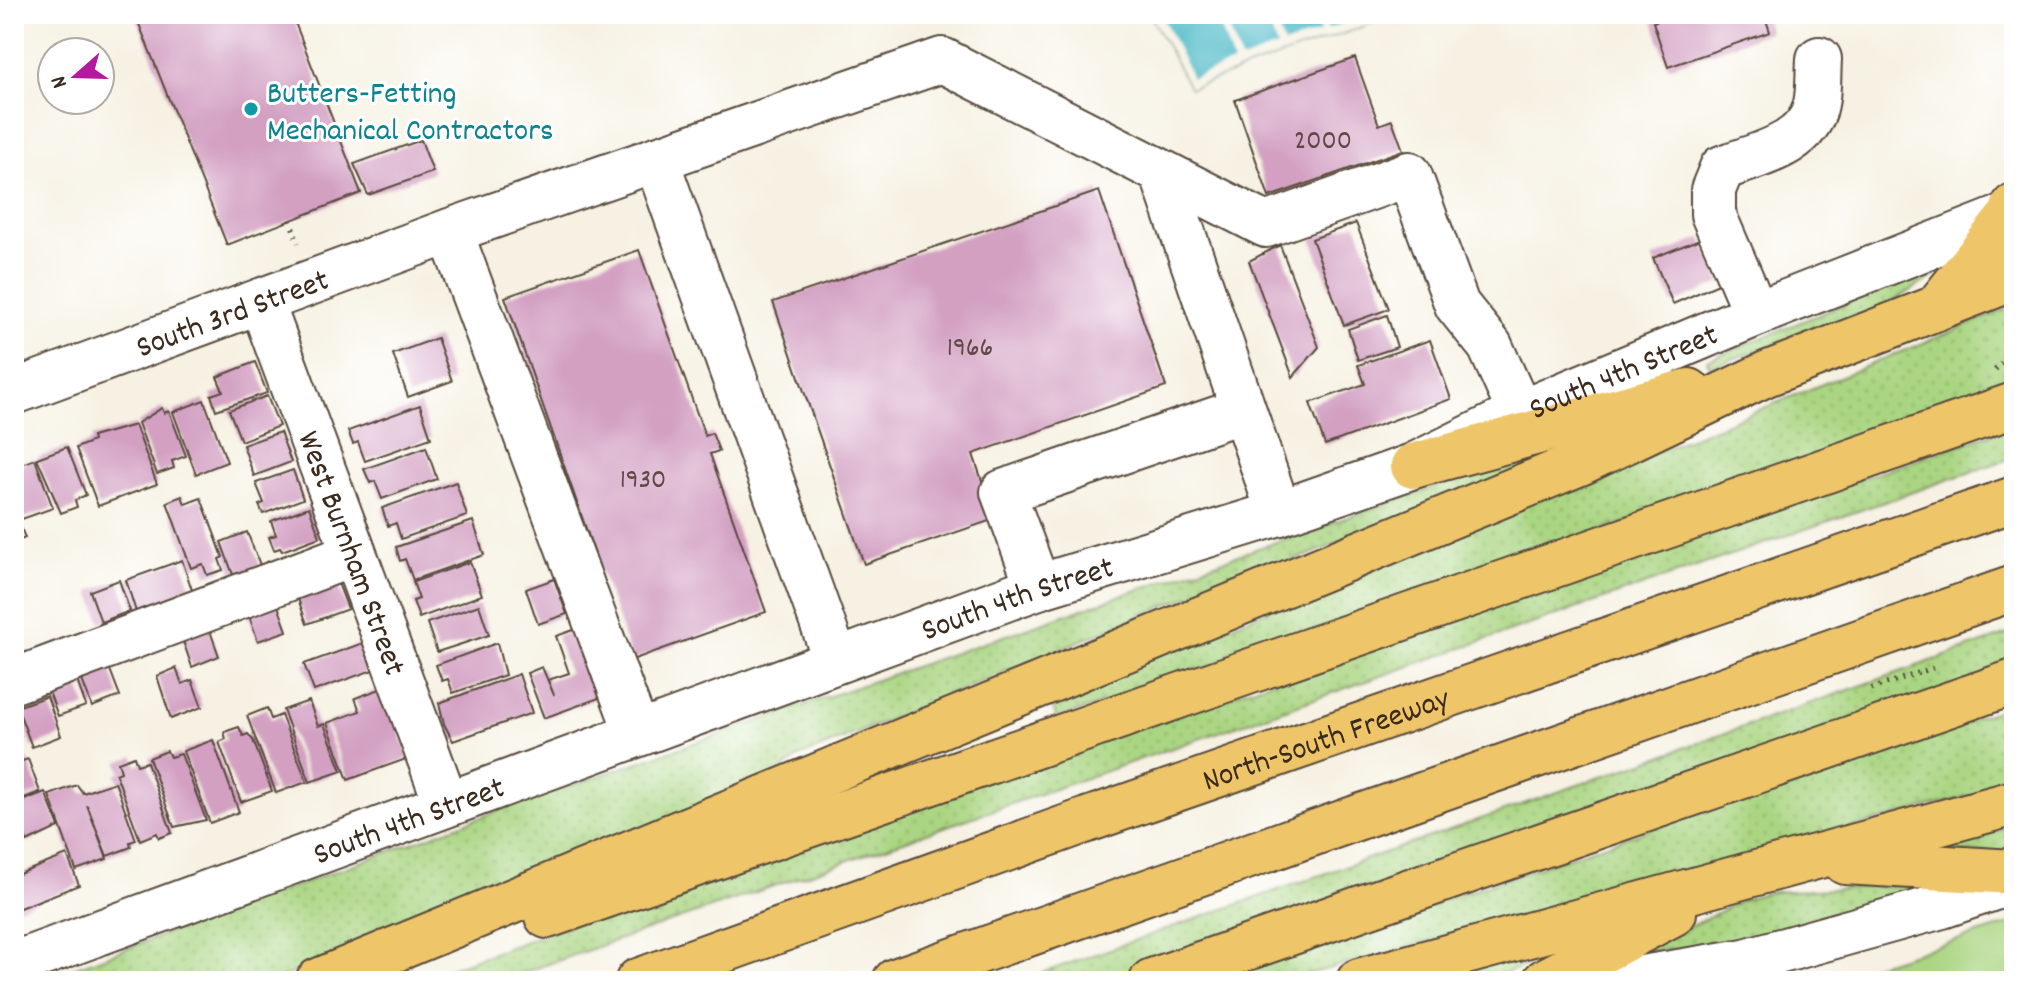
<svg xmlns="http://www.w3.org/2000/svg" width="2028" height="995" viewBox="0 0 2028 995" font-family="Dekko,sans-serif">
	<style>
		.grass { fill: url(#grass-dots); stroke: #728050; stroke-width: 2 }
		.garden { fill: #aad582; stroke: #728050; stroke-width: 2 }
		.water { fill: #4cb9c7; stroke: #447272; stroke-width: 2 }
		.pier { fill: #f6f1e2 }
		.building { fill: #d3a0c2 }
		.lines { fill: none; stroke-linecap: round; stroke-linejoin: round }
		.minor-casing { stroke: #57483b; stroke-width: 48 }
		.major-casing { stroke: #57483b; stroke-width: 48 }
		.highway-casing { stroke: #57483b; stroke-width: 48 }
		.path { stroke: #57483b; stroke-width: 5; stroke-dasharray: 2 6; stroke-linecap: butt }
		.minor { stroke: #fff; stroke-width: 44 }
		.major { stroke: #eec569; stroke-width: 44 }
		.highway { stroke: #eec569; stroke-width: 44 }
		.highway-bridge-casing { stroke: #57483b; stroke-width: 48; stroke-linecap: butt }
		.highway-bridge { stroke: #eec569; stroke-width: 44 }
		.culture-dot { fill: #0f9aa8; stroke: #fff; stroke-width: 3 }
		.labels { text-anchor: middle; stroke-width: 6; stroke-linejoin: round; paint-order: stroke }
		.number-label { font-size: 28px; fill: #614847 }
		.culture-label { font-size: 32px; fill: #0d838f; stroke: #fff; text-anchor: start }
		.street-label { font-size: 32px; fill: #3b2a1e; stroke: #fff }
	</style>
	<defs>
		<pattern id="grass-dots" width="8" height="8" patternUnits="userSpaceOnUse" patternTransform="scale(2)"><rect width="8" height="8" fill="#aad582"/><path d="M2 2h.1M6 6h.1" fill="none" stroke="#93b770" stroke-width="1.8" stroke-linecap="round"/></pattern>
	</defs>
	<rect width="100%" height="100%" fill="#fff"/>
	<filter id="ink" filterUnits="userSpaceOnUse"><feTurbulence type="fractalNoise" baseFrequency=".0125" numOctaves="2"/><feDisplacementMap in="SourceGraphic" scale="16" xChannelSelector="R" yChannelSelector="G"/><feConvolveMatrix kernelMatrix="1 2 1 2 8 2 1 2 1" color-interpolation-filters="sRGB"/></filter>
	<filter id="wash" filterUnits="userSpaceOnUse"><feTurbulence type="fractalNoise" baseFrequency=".006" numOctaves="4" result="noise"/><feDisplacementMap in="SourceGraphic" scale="32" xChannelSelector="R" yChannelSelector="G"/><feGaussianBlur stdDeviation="1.8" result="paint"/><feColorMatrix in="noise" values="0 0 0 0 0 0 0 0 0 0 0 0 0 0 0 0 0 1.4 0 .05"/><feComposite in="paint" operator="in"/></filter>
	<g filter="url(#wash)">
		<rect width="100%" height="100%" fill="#f6f1e2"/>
		<g class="grass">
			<polygon points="1948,262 1952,265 1884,307 1710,367 1707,360"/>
			<polygon points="2014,306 2014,388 1057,719 1050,699"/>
			<polygon points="2014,426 2014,457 499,981 414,981 824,835"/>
			<polygon points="1571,440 1575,450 1311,554 1164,606 799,757 769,779 273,981 39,981 503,809"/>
			<polygon points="2014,632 2014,666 1103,981 1019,981"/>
			<polygon points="2014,705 2014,784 1283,981 1206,981"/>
			<polygon points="2014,826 2014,852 1915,853"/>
			<polygon points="1919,885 1928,889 1725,944 1650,952 1650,947 1744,899 1770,892"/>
			<polygon points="1623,931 1483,981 1402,981"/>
		</g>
		<polygon class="garden" points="2014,923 2014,981 1822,981"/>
		<polygon class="water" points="1150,14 1397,14 1190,88"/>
		<polygon class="pier" points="1150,14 1161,14 1192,78 1233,63 1219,21 1225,18 1241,60 1277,47 1266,14 1272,14 1284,45 1320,32 1315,14 1321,14 1328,29 1363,14 1397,14 1190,88"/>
		<g id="blocks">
			<g class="building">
				<polygon points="135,14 284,14 296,25 361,193 227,245"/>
				<polygon points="1675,14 1764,14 1770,32 1668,67 1653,22"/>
				<polygon points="1355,58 1379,125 1392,120 1403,150 1269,197 1235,100"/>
				<polygon points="421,140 433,172 368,195 354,164"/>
				<polygon points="1099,191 1166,387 973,454 995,519 864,564 773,302"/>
				<polygon points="1356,223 1389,309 1344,325 1312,239"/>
				<polygon points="1702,238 1721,283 1673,304 1653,258"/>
				<polygon points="1280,245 1319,347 1293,377 1249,261"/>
				<polygon points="639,250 705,436 712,433 719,451 710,454 766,612 632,660 505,297"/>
				<polygon points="1387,315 1397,347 1358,360 1348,329"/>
				<polygon points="437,338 452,381 408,397 393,354"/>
				<polygon points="1430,340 1451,399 1325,445 1310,403 1365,384 1358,365"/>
				<polygon points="255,362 267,393 216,410 211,395 223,391 217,377"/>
				<polygon points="267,396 279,426 241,441 229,410"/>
				<polygon points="204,400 227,462 196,474 173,412"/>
				<polygon points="420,405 431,438 365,461 358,442 353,444 348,431"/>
				<polygon points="162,408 164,413 169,411 186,456 172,461 174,468 157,474 138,423"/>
				<polygon points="135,425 157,484 98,506 76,448 93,441 92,437"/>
				<polygon points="280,432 291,462 254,476 243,445"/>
				<polygon points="67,447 86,495 75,500 77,507 61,513 37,458"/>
				<polygon points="426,447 437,479 382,499 375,481 370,483 364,469"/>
				<polygon points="35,459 53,508 22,519 14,496 14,467"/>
				<polygon points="293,470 303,499 263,514 259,505 264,503 256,483"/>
				<polygon points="456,482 467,516 401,539 396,523 388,526 382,508"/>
				<polygon points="182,496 185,504 201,498 223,557 219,559 223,570 207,575 203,564 191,568 167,502"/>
				<polygon points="309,507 320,537 282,551 280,548 274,550 269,537 276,535 271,521"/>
				<polygon points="14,510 25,538 14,543"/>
				<polygon points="473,521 484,555 413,580 405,559 400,561 396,547"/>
				<polygon points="247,532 262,570 235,580 221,542"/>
				<polygon points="182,560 193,593 136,612 126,580"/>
				<polygon points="470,562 482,595 419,618 413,601 419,599 413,582"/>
				<polygon points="336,578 348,609 307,624 296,593"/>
				<polygon points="554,579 567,614 538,624 526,589"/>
				<polygon points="119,580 130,611 101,622 90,591"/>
				<polygon points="277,603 287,631 258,641 248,613"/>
				<polygon points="479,605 489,635 437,652 427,623"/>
				<polygon points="585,626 610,694 544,718 527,673 542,667 554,695 548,680 569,673 556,636"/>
				<polygon points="209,628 219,656 192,667 182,638"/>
				<polygon points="363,643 373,670 314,691 304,664"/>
				<polygon points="497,643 505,675 453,693 448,679 442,681 436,665"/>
				<polygon points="109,667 120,696 92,707 81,677"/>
				<polygon points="176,668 182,684 192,680 202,707 171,719 157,676"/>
				<polygon points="519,674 532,713 453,741 444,724 439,703"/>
				<polygon points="76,678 86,706 58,716 48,689"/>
				<polygon points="383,688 409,758 348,780 327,723 360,711 355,698"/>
				<polygon points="47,696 61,736 32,747 17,707"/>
				<polygon points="309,701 318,726 324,724 342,771 310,782 283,710"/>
				<polygon points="267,708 271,719 281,715 307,782 276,793 247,716"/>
				<polygon points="14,719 21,736 14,739"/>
				<polygon points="239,727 243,736 248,734 253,740 272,791 241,802 219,742 226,739 224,732"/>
				<polygon points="213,740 239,812 210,823 183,751"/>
				<polygon points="167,751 170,757 181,754 206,820 174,827 149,758"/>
				<polygon points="134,756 137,765 147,762 172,833 159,838 157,833 140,840 116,774 121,772 118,762"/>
				<polygon points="28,759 40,792 14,802 14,764"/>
				<polygon points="115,782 136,840 130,842 131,847 107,856 87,805 107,859 76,870 49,795 77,785 83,793"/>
				<polygon points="45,792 59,827 27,842 26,839 14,843 14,804"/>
				<polygon points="67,855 79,885 17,909 14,876"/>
			</g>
		</g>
	</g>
	<g filter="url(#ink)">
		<use href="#blocks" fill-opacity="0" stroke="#57483b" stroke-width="2"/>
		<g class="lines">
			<g class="minor-casing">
				<g id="minor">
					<polyline points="656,159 836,661"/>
					<polyline points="1163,175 1279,513"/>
					<polyline points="450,231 637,733"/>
					<path id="s1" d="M261,301l185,502"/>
					<path d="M1756,314l-43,-100v-24l9,-22c34,-13 86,-22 94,-64 3,-14 2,-30 3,-45"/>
					<path id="s2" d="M14,392l436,-161 492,-171 324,165 143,-51 48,131 33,41 30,67"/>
					<polyline points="1038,587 1003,492 1243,410"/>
					<polyline points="14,681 354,554"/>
					<path id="s3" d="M14,964l1024,-377 241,-74 134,-47 107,-53 236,-99 258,-101"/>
					<polyline points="1624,981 1745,961 1942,906 2014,881"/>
				</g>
			</g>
			<g class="major-casing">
				<polyline id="major" points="1936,308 2011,215 2014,206"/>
			</g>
			<g class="highway-casing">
				<g id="highway">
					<polyline points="1413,466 1689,391"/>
					<polyline points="1845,862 2014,872"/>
					<polyline points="547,916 949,776"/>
					<polyline points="318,981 1580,463 1766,374 2014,278"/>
					<polyline points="638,981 1087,820"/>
					<polyline points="895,981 1362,816"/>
					<polyline points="1152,981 1390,898"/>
					<polyline points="1359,981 2014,803"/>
					<polyline points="1545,981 1674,913"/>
				</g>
			</g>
			<g class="path">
				<polyline points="290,220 298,243"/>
				<polyline points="1995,370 2014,351"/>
				<polyline points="1871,689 1933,668"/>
			</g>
			<use href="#minor" class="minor"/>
			<use href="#major" class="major"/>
			<use href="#highway" class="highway"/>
			<g class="highway-bridge-casing">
				<g id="highway-bridge">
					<polyline points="949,776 2014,405"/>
					<polyline points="1362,816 2014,588"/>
					<path id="s4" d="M1087,820l927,-321"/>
					<polyline points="1390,898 2014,682"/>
				</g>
			</g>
			<use href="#highway-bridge" class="highway-bridge"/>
		</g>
	</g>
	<circle class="culture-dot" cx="251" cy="109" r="8"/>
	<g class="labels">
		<g class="number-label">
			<text x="1323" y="148">2000</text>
			<text x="970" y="355">1966</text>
			<text x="643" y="487">1930</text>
		</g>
		<g class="culture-label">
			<text x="267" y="102">Butters-Fetting<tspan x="267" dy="37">Mechanical Contractors</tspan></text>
		</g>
		<g class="street-label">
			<text dy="11" stroke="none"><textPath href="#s2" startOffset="232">South 3rd Street</textPath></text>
			<text dy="11" stroke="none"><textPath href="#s3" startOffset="1716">South 4th Street</textPath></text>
			<text dy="11" stroke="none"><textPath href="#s1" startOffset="268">West Burnham Street</textPath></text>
			<text dy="11" stroke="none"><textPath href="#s3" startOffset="1068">South 4th Street</textPath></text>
			<text dy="11" stroke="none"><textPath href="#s4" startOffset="252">North-South Freeway</textPath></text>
			<text dy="11" stroke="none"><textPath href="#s3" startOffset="420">South 4th Street</textPath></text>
		</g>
	</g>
	<rect width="2028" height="995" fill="none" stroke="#fff" stroke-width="48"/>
	<g transform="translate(76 76) rotate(250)"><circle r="38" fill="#ffffff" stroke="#b1aaa5" stroke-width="2"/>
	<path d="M0-6L14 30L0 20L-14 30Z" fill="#b5179e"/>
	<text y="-12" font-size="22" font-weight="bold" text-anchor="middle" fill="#3b2a1e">N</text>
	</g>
</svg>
